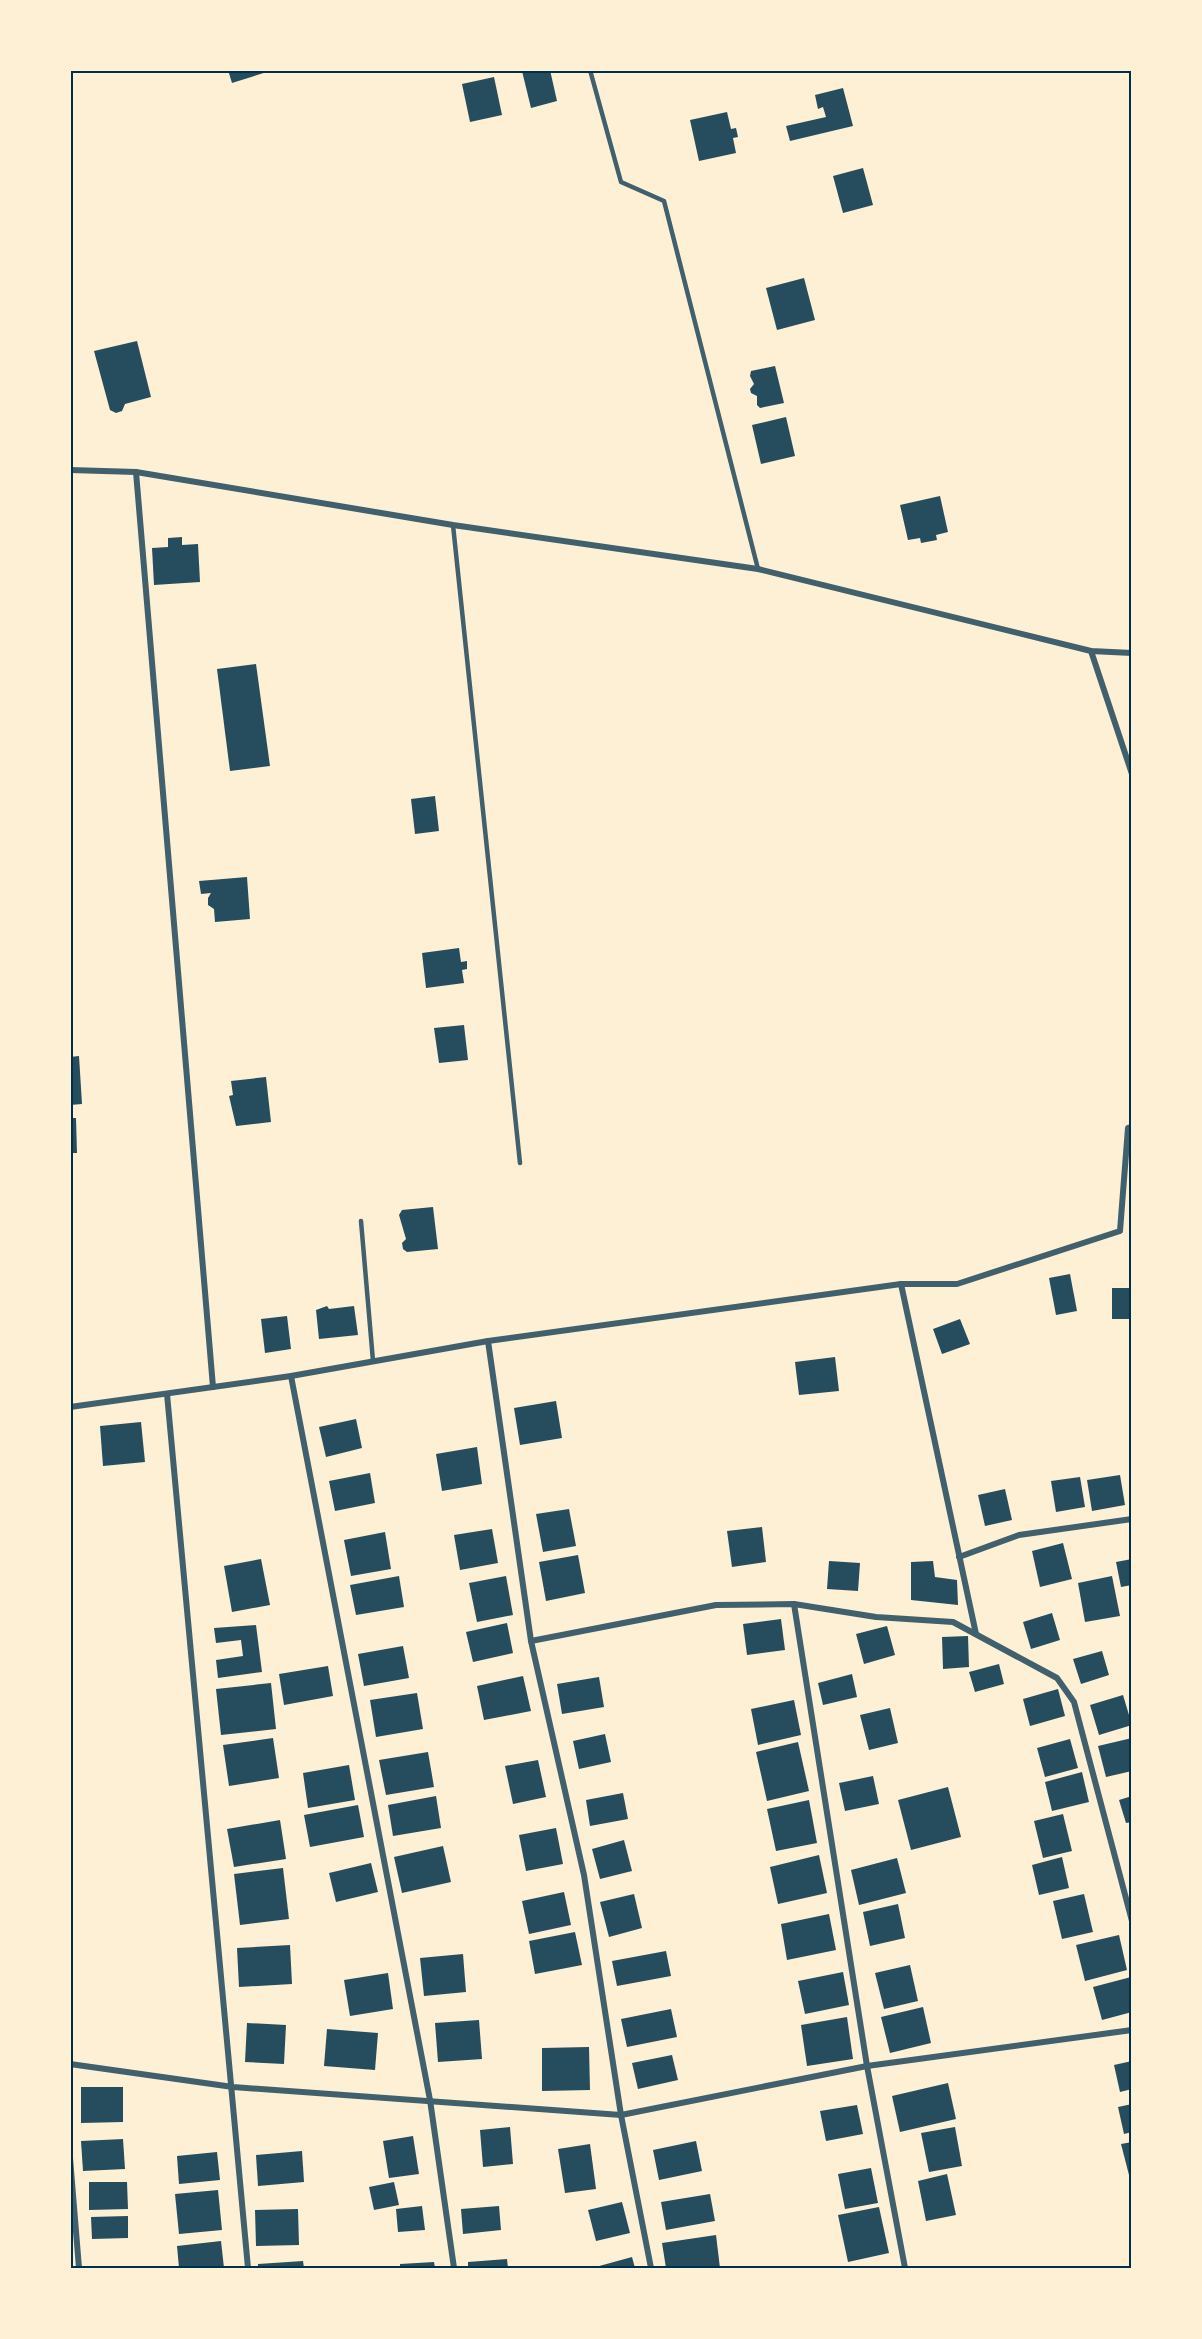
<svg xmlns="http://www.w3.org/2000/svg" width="1202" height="2339" viewBox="0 0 1202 2339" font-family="'Noto Sans',sans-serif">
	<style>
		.building { fill: #264d5e }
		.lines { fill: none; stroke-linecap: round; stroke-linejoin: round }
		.service { stroke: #3f606c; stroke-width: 4.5 }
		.minor { stroke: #3f606c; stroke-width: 6 }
		.neatline { fill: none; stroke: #003049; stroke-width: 2 }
	</style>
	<rect width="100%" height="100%" fill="#fdf0d5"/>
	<g class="building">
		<polygon points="228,70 270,70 270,71 232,83"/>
		<polygon points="550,70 557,101 531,108 522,71"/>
		<polygon points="494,77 502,115 470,122 462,84"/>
		<polygon points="843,88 853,126 790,141 786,126 826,117 823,107 818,109 815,95"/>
		<polygon points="727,112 731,129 736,128 738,137 733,138 736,153 699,161 690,120"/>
		<polygon points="863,168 873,205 843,213 833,176"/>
		<polygon points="804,278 815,320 777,330 766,288"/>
		<polygon points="137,341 151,397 125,404 122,411 116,413 110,410 94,351"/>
		<polygon points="775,366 784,403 760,408 757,405 757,396 751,393 750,389 754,384 750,376 751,371"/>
		<polygon points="786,417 795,456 761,464 752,425"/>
		<polygon points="940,496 948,532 936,535 937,540 921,543 920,538 908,540 900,505"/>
		<polygon points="182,537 182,545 198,544 200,582 154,585 152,548 168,547 168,538"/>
		<polygon points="256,664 270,766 230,771 217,669"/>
		<polygon points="435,796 439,831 415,834 411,799"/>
		<polygon points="247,877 250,919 215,922 214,909 208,905 208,898 211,893 201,894 199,881"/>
		<polygon points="459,948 461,962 467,961 467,969 462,970 464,983 426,988 422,953"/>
		<polygon points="464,1025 468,1060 439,1063 434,1028"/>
		<polygon points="79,1056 82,1104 70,1105 70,1057"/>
		<polygon points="266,1077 271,1122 236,1126 229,1096 233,1095 231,1081"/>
		<polygon points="70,1118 76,1118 77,1153 70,1153"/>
		<polygon points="433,1207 438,1249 407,1252 403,1249 402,1243 406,1239 399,1215 402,1210"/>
		<polygon points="1070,1274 1077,1311 1056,1315 1049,1278"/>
		<rect x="1112" y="1288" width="20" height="31"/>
		<polygon points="327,1306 329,1309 354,1306 358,1335 319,1339 316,1310"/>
		<polygon points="287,1316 291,1349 265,1353 261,1319"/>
		<polygon points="960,1319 970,1344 942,1354 933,1329"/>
		<polygon points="835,1357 839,1391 799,1395 795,1362"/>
		<polygon points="556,1401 562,1438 520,1445 514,1408"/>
		<polygon points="356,1419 362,1448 326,1457 319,1427"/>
		<polygon points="141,1422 145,1462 103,1466 100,1426"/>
		<polygon points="477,1447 482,1484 442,1491 436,1454"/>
		<polygon points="370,1473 375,1503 335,1511 329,1481"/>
		<polygon points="1120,1475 1125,1505 1092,1511 1087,1480"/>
		<polygon points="1080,1477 1085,1507 1056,1512 1051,1481"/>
		<polygon points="1005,1489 1012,1520 985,1526 978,1495"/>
		<polygon points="569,1509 576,1546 543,1552 536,1514"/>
		<polygon points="762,1527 766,1562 732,1567 727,1531"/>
		<polygon points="492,1529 498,1563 460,1570 454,1535"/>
		<polygon points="385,1532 391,1569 351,1576 344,1540"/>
		<polygon points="1063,1543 1072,1579 1040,1587 1032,1551"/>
		<polygon points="578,1555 585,1593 546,1601 539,1562"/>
		<polygon points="261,1559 270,1605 232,1612 224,1566"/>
		<polygon points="1132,1559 1132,1585 1121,1587 1116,1562"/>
		<polygon points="829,1561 860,1563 858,1591 827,1589"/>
		<polygon points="933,1561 935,1577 957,1580 958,1605 911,1600 911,1562"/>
		<polygon points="399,1576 404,1607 356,1615 350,1585"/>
		<polygon points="506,1576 513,1615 477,1622 469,1583"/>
		<polygon points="1112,1576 1120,1616 1085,1622 1078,1583"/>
		<polygon points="1052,1613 1060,1640 1031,1649 1023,1622"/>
		<polygon points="781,1619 785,1650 747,1655 743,1624"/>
		<polygon points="507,1623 513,1653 473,1662 466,1632"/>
		<polygon points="256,1625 262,1672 218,1678 216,1660 243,1656 241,1640 216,1643 214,1628"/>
		<polygon points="887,1626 895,1655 864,1664 856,1634"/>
		<polygon points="968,1636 969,1667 943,1669 942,1637"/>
		<polygon points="403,1646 409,1678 364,1686 358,1654"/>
		<polygon points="1102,1651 1109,1675 1081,1684 1073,1659"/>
		<polygon points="999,1664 1004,1684 975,1692 969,1672"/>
		<polygon points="328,1666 333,1696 284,1705 279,1674"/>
		<polygon points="852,1674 857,1697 823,1705 818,1683"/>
		<polygon points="523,1676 531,1711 484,1720 477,1686"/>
		<polygon points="599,1677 604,1707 562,1714 557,1684"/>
		<polygon points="271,1683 276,1729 221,1735 216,1689"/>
		<polygon points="1058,1689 1065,1716 1030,1726 1023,1699"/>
		<polygon points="417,1693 423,1729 376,1737 370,1700"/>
		<polygon points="1123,1695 1132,1725 1099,1735 1090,1705"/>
		<polygon points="794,1700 801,1735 758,1745 751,1709"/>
		<polygon points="890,1708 898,1743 869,1750 860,1715"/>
		<polygon points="605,1734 611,1762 579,1769 573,1741"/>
		<polygon points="273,1738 279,1778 229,1786 223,1745"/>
		<polygon points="1132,1738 1132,1771 1106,1777 1098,1746"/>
		<polygon points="1070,1739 1078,1768 1045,1777 1037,1748"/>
		<polygon points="798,1742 809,1791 767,1801 756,1752"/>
		<polygon points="428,1752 434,1787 386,1795 379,1760"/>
		<polygon points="538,1760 546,1797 513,1804 505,1766"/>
		<polygon points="349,1765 355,1800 308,1808 303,1773"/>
		<polygon points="1082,1772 1089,1802 1052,1811 1045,1782"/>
		<polygon points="873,1776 879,1804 845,1811 839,1783"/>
		<polygon points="948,1787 961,1837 911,1850 898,1800"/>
		<polygon points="623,1793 628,1819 590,1826 586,1800"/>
		<polygon points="436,1796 441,1828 393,1836 388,1805"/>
		<polygon points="1132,1796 1132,1822 1126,1823 1119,1800"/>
		<polygon points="809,1800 817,1843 776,1851 767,1809"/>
		<polygon points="358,1805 364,1837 310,1847 304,1815"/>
		<polygon points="1063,1814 1072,1851 1043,1858 1034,1821"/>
		<polygon points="280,1820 286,1859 234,1867 227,1829"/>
		<polygon points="556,1828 563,1864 526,1871 519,1835"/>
		<polygon points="624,1840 632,1871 600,1879 592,1849"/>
		<polygon points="443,1846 451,1882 402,1893 394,1857"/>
		<polygon points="819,1855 827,1893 778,1904 770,1867"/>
		<polygon points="1062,1857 1069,1888 1039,1895 1032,1865"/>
		<polygon points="897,1858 906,1893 859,1905 851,1870"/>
		<polygon points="371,1863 378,1892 336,1902 329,1873"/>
		<polygon points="283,1868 289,1919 240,1925 234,1874"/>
		<polygon points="564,1892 571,1925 529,1934 522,1901"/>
		<polygon points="634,1894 642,1928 609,1937 600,1902"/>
		<polygon points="1084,1894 1093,1932 1062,1939 1053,1901"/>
		<polygon points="898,1904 905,1938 870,1946 863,1912"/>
		<polygon points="829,1914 836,1950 787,1960 781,1924"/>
		<polygon points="575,1932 582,1965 535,1974 529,1941"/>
		<polygon points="1119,1935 1127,1970 1085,1981 1076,1945"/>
		<polygon points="290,1945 292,1984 239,1987 237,1948"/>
		<polygon points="666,1951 671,1976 617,1986 612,1961"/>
		<polygon points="463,1954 466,1992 424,1996 420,1958"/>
		<polygon points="910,1965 918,2001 884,2009 875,1973"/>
		<polygon points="843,1972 849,2005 805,2014 798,1981"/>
		<polygon points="388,1973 393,2009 350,2016 344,1980"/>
		<polygon points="1131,1977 1132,2012 1102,2020 1093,1987"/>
		<polygon points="923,2007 931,2043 890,2053 881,2017"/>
		<polygon points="671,2009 677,2037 627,2047 621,2019"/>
		<polygon points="847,2017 853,2059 807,2066 801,2025"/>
		<polygon points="479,2020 482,2059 438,2062 435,2023"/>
		<polygon points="247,2023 286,2025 284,2064 245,2062"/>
		<polygon points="327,2029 378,2033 375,2070 324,2066"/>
		<polygon points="589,2047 590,2090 542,2091 542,2048"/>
		<polygon points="672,2055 678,2080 638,2089 632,2063"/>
		<polygon points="1132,2061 1132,2089 1120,2092 1114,2065"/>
		<polygon points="948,2083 956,2119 900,2132 892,2096"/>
		<polygon points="81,2087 123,2087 123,2122 81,2123"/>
		<polygon points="1132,2104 1132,2132 1124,2134 1118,2107"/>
		<polygon points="857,2105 863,2134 826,2141 820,2111"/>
		<polygon points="510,2127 513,2164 483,2167 480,2130"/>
		<polygon points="955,2127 962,2166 929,2172 921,2133"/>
		<polygon points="413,2136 419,2174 389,2178 383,2141"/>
		<polygon points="123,2139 125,2169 83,2171 81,2141"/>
		<polygon points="696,2141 702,2171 659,2180 653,2150"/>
		<polygon points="1132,2142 1132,2174 1129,2175 1121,2144"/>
		<polygon points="590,2144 596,2189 565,2193 558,2149"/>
		<polygon points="302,2151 304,2182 258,2186 256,2155"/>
		<polygon points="217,2152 220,2180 179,2184 177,2156"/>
		<polygon points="871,2168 878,2203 845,2209 838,2174"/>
		<polygon points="947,2174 956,2215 926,2221 918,2181"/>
		<polygon points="89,2182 127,2182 128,2209 89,2210"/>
		<polygon points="394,2182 399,2205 374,2210 369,2187"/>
		<polygon points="218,2190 222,2230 179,2234 175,2194"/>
		<polygon points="710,2194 715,2221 666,2230 661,2202"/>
		<polygon points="622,2202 630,2233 596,2241 588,2210"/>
		<polygon points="422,2206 425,2230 398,2232 396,2209"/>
		<polygon points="499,2206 501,2230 463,2234 461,2209"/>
		<polygon points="879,2207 889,2253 848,2262 838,2215"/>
		<polygon points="298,2209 299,2245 256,2246 255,2210"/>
		<polygon points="128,2216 128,2238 92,2239 91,2217"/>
		<polygon points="716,2235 720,2268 666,2268 662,2243"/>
		<polygon points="221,2241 224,2268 179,2268 177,2246"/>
		<polygon points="632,2257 635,2268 592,2268"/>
		<polygon points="507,2259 508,2268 468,2268 468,2262"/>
		<polygon points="303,2261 304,2268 258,2268 258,2264"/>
		<polygon points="434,2262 435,2268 400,2268 400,2264"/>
	</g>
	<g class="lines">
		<g class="service">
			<polyline points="590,70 621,182 664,201 758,569"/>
			<polyline points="453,525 520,1163"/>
			<polyline points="361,1221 373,1361"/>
		</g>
		<g class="minor">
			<polyline points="70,470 136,472 453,525 758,569 1091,651 1132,653"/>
			<polyline points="136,472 213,1387"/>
			<polyline points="1091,651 1132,774"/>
			<polyline points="901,1284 976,1634"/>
			<polyline points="488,1341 531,1641 584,1875 621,2115 651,2268"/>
			<polyline points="291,1376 430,2100 454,2268"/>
			<polyline points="167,1394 248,2268"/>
			<polyline points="70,1407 291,1376 488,1341 901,1284 957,1284 1120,1231 1128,1128 1132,1127"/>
			<polyline points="959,1557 1019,1535 1132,1519"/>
			<polyline points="794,1604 867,2066 905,2268"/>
			<polyline points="531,1641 716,1605 794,1604 876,1617 953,1622 1057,1678 1074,1702 1132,1921"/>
			<polyline points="70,2064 233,2087 621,2115 867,2066 1132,2030"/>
			<polyline points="70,2158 79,2268"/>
		</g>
	</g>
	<rect width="1202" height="2339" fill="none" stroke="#fdf0d5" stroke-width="144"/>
	<rect x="72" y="72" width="1058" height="2195" class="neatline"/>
</svg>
